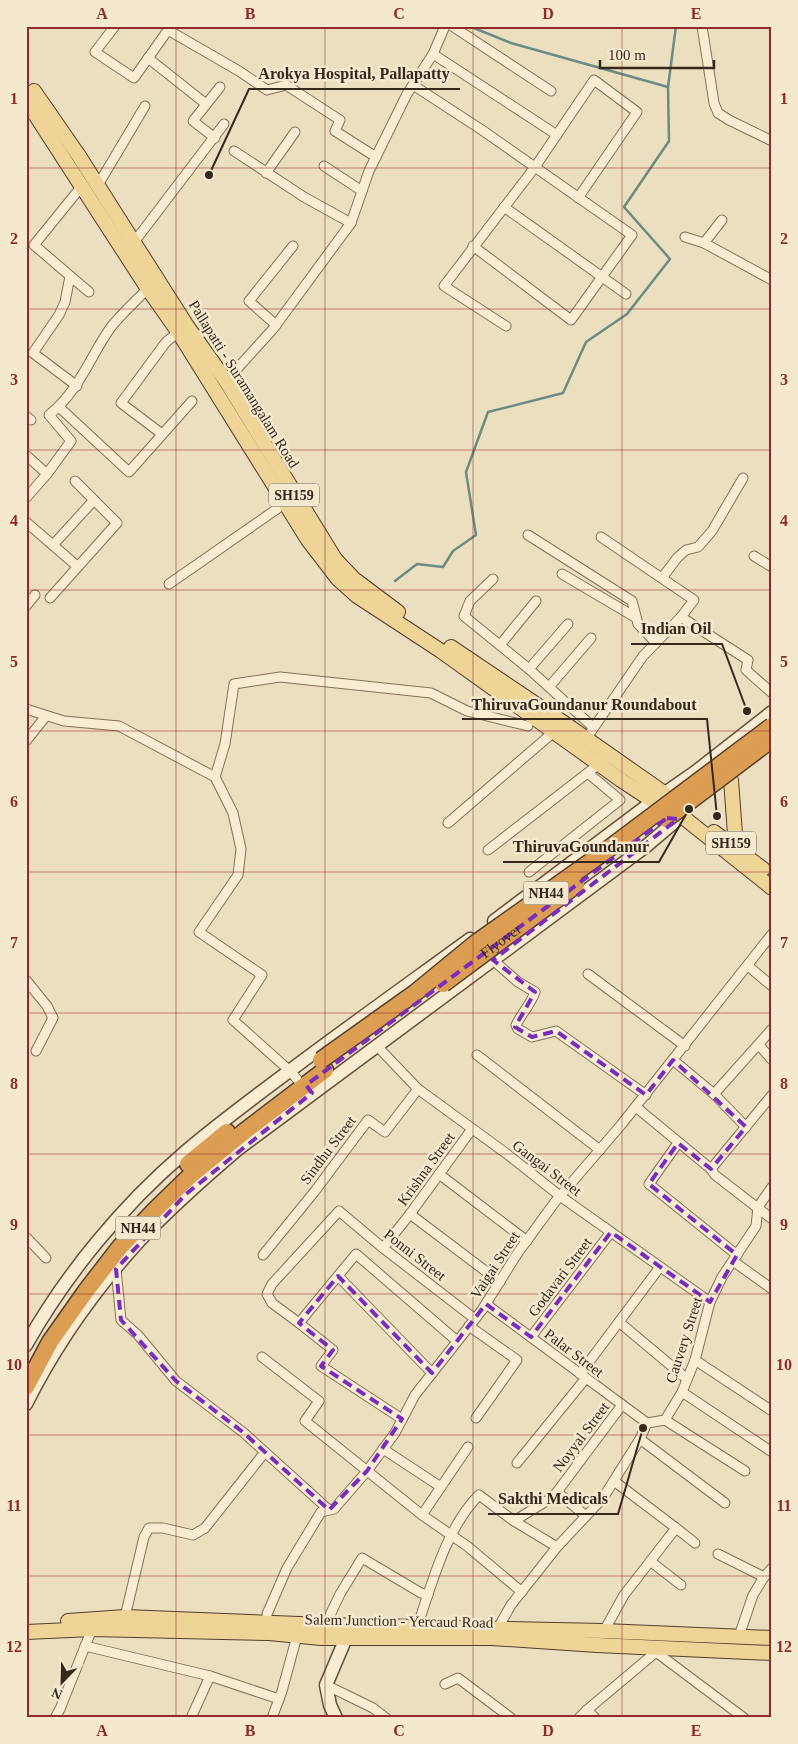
<svg xmlns="http://www.w3.org/2000/svg" width="798" height="1744" viewBox="0 0 798 1744" font-family="'Times New Roman',serif">
	<style>
		.lines { fill: none; stroke-linecap: round; stroke-linejoin: round }
		.stream { stroke: #6b8c84; stroke-width: 2.5 }
		.street-casing { stroke: #857059; stroke-width: 11 }
		.secondary-casing { stroke: #67513c; stroke-width: 15 }
		.primary-casing { stroke: #533e2d; stroke-width: 16 }
		.highway-casing { stroke: #533e2d; stroke-width: 19 }
		.street { stroke: #f8edd3; stroke-width: 9 }
		.secondary { stroke: #f8edd3; stroke-width: 12 }
		.primary { stroke: #efd498; stroke-width: 14 }
		.highway { stroke: #db9e52; stroke-width: 16 }
		.highway-bridge-casing { stroke: #533e2d; stroke-width: 19; stroke-linecap: butt }
		.highway-bridge { stroke: #db9e52; stroke-width: 16 }
		.marked { fill: none; stroke: #7b2cbf; stroke-width: 4; stroke-dasharray: 10 6; stroke-linejoin: round }
		.grid { fill: none; stroke: #922a2b; stroke-width: 1; stroke-opacity: 0.55 }
		.labels { text-anchor: middle; stroke-width: 5; stroke-linejoin: round; paint-order: stroke }
		.shield { fill: #f4e9cf; stroke: #6e6252; stroke-width: 1 }
		.shield-label { font-size: 14px; font-weight: bold; fill: #35281d }
		.street-label { font-size: 15px; fill: #35281d; stroke: #f4e9cf }
		.leader { fill: none; stroke: #35281d; stroke-width: 2 }
		.callout-dot { fill: #35281d; stroke: #f4e9cf; stroke-width: 2 }
		.callout-label { font-size: 16px; text-anchor: middle; font-weight: bold; fill: #35281d; stroke: #f4e9cf; stroke-width: 5; stroke-linejoin: round; paint-order: stroke }
		.neatline { fill: none; stroke: #922a2b; stroke-width: 2 }
		.grid-label { font-size: 16px; text-anchor: middle; font-weight: bold; fill: #922a2b }
	</style>
	<rect width="100%" height="100%" fill="#ecdfc0"/>
	<g class="lines">
		<g class="stream">
			<polyline points="469,26 511,43 668,87"/>
			<polyline points="395,581 417,564 443,567 453,551 476,535 466,472 488,412 563,393 586,342 627,314 670,259 624,207 669,141 668,87 676,26"/>
		</g>
		<g class="street-casing">
			<g id="street">
				<polyline points="115,26 95,52 134,78 168,30 239,71 267,90 286,85 340,120 335,131 376,157"/>
				<polyline points="452,26 551,91"/>
				<polyline points="702,26 714,103 718,113 729,120 772,141"/>
				<polyline points="433,54 557,135"/>
				<polyline points="148,58 206,104"/>
				<polyline points="413,85 482,130 632,235 571,320 473,246"/>
				<polyline points="215,138 193,121 220,87"/>
				<polyline points="234,151 304,197 351,223"/>
				<polyline points="324,166 362,191"/>
				<polyline points="266,173 295,132"/>
				<polyline points="98,185 145,106"/>
				<polyline points="81,187 34,245 89,292"/>
				<polyline points="504,207 626,294"/>
				<polyline points="685,237 704,243 772,280"/>
				<polyline points="135,241 224,124"/>
				<polyline points="704,243 722,220"/>
				<polyline points="70,276 65,302 59,315 33,353 77,386"/>
				<polyline points="276,325 249,301 293,246"/>
				<polyline points="506,326 444,286 535,167 594,80 637,112 578,198"/>
				<polyline points="226,381 273,329 351,223 369,171 407,94 433,54 445,26"/>
				<polyline points="59,407 129,472 192,401"/>
				<polyline points="26,416 31,420"/>
				<polyline points="162,434 121,403 166,342 181,330"/>
				<polyline points="26,455 47,474 26,498"/>
				<path d="M47,474l24,-33 -22,-26c31,-25 40,-57 62,-88 12,-15 27,-28 40,-42"/>
				<polyline points="26,522 77,566"/>
				<polyline points="528,535 632,601 638,624 656,643"/>
				<polyline points="53,545 94,500"/>
				<polyline points="754,556 772,567"/>
				<polyline points="562,574 635,617"/>
				<polyline points="662,578 677,558 686,550 698,547 712,531 743,478"/>
				<polyline points="493,579 470,601 464,616 529,669 593,727"/>
				<polyline points="169,584 284,504"/>
				<polyline points="50,598 117,523 75,481"/>
				<polyline points="26,606 35,595"/>
				<polyline points="681,617 748,660 746,670 772,693"/>
				<polyline points="500,645 536,601"/>
				<polyline points="529,669 568,624"/>
				<polyline points="549,687 591,638"/>
				<polyline points="26,709 64,721 119,726 215,777 233,813 241,849 238,875 199,932 262,975 233,1020 290,1071 297,1079"/>
				<polyline points="586,739 643,656 681,617 694,600 601,537"/>
				<polyline points="26,741 46,716"/>
				<polyline points="215,777 225,744 234,684 280,677 431,693 467,711 528,726"/>
				<polyline points="448,823 556,730"/>
				<polyline points="488,850 603,761"/>
				<polyline points="529,872 620,800 588,773"/>
				<path d="M493,960l25,22 17,10c-4,12 -13,21 -19,33l2,4 14,8 24,-6 90,64"/>
				<polyline points="748,966 772,986"/>
				<polyline points="588,974 685,1046"/>
				<polyline points="26,980 47,1006 53,1018 36,1051"/>
				<polyline points="759,1045 772,1060"/>
				<polyline points="377,1046 418,1089 507,1154 560,1196 710,1302"/>
				<polyline points="477,1055 600,1150"/>
				<polyline points="673,1060 714,1094 746,1127"/>
				<polyline points="714,1094 772,1029"/>
				<polyline points="636,1107 711,1169 715,1175 772,1219"/>
				<polyline points="678,1143 649,1184 737,1255"/>
				<polyline points="711,1169 772,1095"/>
				<polyline points="439,1174 527,1241"/>
				<polyline points="410,1214 500,1282"/>
				<polyline points="26,1237 46,1258"/>
				<polyline points="383,1248 410,1214 472,1129"/>
				<polyline points="263,1255 315,1191 368,1120 385,1132 418,1089"/>
				<polyline points="733,1261 772,1289"/>
				<polyline points="116,1269 121,1320 138,1335 176,1381 244,1433 329,1510"/>
				<polyline points="338,1276 432,1373"/>
				<polyline points="486,1304 647,1423"/>
				<polyline points="619,1322 687,1379"/>
				<polyline points="299,1323 333,1350 321,1366 402,1419"/>
				<polyline points="469,1326 517,1360 476,1418"/>
				<polyline points="531,1337 611,1232"/>
				<polyline points="457,1341 356,1254 299,1323 272,1303 267,1294 272,1284 339,1211 383,1248 475,1319"/>
				<polyline points="262,1357 319,1401 305,1421 422,1515 467,1546 522,1592"/>
				<polyline points="695,1360 772,1411"/>
				<polyline points="580,1374 660,1267"/>
				<polyline points="682,1392 772,1452"/>
				<polyline points="665,1420 745,1471"/>
				<polyline points="640,1439 725,1503"/>
				<polyline points="383,1449 441,1487"/>
				<polyline points="517,1463 586,1378"/>
				<polyline points="557,1492 586,1516"/>
				<polyline points="422,1515 468,1447"/>
				<polyline points="514,1521 548,1500 557,1492 622,1405"/>
				<polyline points="676,1528 695,1543"/>
				<polyline points="718,1554 764,1577"/>
				<polyline points="650,1561 681,1585"/>
				<polyline points="125,1617 144,1537 149,1528 163,1528 193,1535 205,1528 265,1452"/>
				<polyline points="267,1622 267,1614 287,1568 321,1512 334,1509 367,1471 395,1433 415,1395 482,1310 517,1254 555,1202 621,1125 772,934"/>
				<path d="M417,1627c15,-43 29,-99 62,-132l35,26 43,26"/>
				<polyline points="324,1628 340,1594 362,1558 421,1593 428,1595"/>
				<polyline points="498,1628 511,1605 557,1547 603,1498 640,1439 647,1423 665,1420 682,1392 695,1360 710,1302 722,1277 756,1226 758,1207 772,1187"/>
				<polyline points="604,1631 624,1595 676,1528 614,1481"/>
				<polyline points="739,1636 753,1595 764,1577 772,1568"/>
				<polyline points="85,1646 210,1676 279,1699"/>
				<polyline points="649,1649 656,1652 744,1718"/>
				<polyline points="445,1684 458,1678 511,1718"/>
				<polyline points="326,1685 373,1708 386,1718"/>
				<polyline points="55,1718 60,1709 92,1629"/>
				<polyline points="191,1718 210,1676"/>
				<polyline points="272,1718 282,1691 297,1636"/>
				<polyline points="579,1718 587,1710"/>
				<polyline points="595,1718 587,1710 656,1652"/>
			</g>
		</g>
		<g class="secondary-casing">
			<g id="secondary">
				<polyline points="668,791 694,773 772,712"/>
				<polyline points="494,921 660,796"/>
				<path d="M26,1345c40,-71 96,-139 158,-192 35,-30 72,-57 108,-84 59,-44 119,-87 178,-130"/>
				<path d="M26,1404c29,-58 70,-116 114,-164 30,-32 64,-62 98,-91l407,-302 33,-28"/>
				<polyline points="336,1718 330,1705 326,1685 346,1638"/>
			</g>
		</g>
		<g class="primary-casing">
			<g id="primary">
				<polyline points="34,91 79,156 187,326 226,381 335,559 354,579 398,612"/>
				<polyline points="27,102 148,289 179,333 308,540 338,579 357,596 441,651 621,780 659,805"/>
				<polyline points="451,647 564,723 664,793"/>
				<polyline points="731,780 736,847"/>
				<polyline points="683,817 772,888"/>
				<polyline points="714,832 763,869"/>
				<polyline points="68,1621 125,1617 325,1625 604,1631 772,1638"/>
				<polyline points="26,1632 92,1629 269,1633 321,1638 492,1638 597,1645 772,1653"/>
			</g>
		</g>
		<g class="highway-casing">
			<g id="highway">
				<polyline points="188,1164 227,1132"/>
				<polyline points="26,1387 50,1342 86,1291 120,1247 154,1211 191,1175 245,1131 325,1070"/>
			</g>
		</g>
		<use href="#street" class="street"/>
		<use href="#secondary" class="secondary"/>
		<use href="#primary" class="primary"/>
		<use href="#highway" class="highway"/>
		<g class="highway-bridge-casing">
			<g id="highway-bridge">
				<polyline points="666,819 764,745"/>
				<path id="s1" d="M443,984l133,-99"/>
				<polyline points="321,1060 415,993 476,943 607,850 772,726"/>
			</g>
		</g>
		<use href="#highway-bridge" class="highway-bridge"/>
	</g>
	<path class="marked" d="M667,818l11,1 -185,141 42,32 -20,35 17,10 24,-6 90,64 27,-35 73,67 -35,42 -33,-26 -29,41 88,71 -27,47 -99,-70 -80,105 -45,-33 -54,69 -94,-97 -39,47 34,27 -12,16 81,53 -35,52 -38,39 -85,-77 -68,-52 -55,-61 -5,-51 70,-75 126,-101 -6,-8z"/>
	<path class="grid" d="M176,26v1692M325,26v1692M473,26v1692M622,26v1692M26,168h746M26,309h746M26,450h746M26,590h746M26,731h746M26,872h746M26,1013h746M26,1154h746M26,1294h746M26,1435h746M26,1576h746"/>
	<g class="labels">
		<g class="shield">
			<rect x="269" y="483.5" width="50" height="23" rx="4"/>
			<rect x="706" y="831.5" width="50" height="23" rx="4"/>
			<rect x="523.5" y="881.5" width="45" height="23" rx="4"/>
			<rect x="115.5" y="1216.5" width="45" height="23" rx="4"/>
		</g>
		<g class="shield-label">
			<text x="294" y="500">SH159</text>
			<text x="731" y="848">SH159</text>
			<text x="546" y="898">NH44</text>
			<text x="138" y="1233">NH44</text>
		</g>
		<g class="street-label">
			<text transform="translate(244 384) rotate(58)" y="5">Pallapatti - Suramangalam Road</text>
			<text dy="5" stroke="none"><textPath href="#s1" startOffset="72">Flyover</textPath></text>
			<text transform="translate(328 1150) rotate(-53)" y="5">Sindhu Street</text>
			<text transform="translate(547 1168) rotate(37)" y="5">Gangai Street</text>
			<text transform="translate(426 1169) rotate(-54)" y="5">Krishna Street</text>
			<text transform="translate(415 1255) rotate(38)" y="5">Ponni Street</text>
			<text transform="translate(495 1265) rotate(-57)" y="5">Vaigai Street</text>
			<text transform="translate(560 1277) rotate(-53)" y="5">Godavari Street</text>
			<text transform="translate(684 1340) rotate(-72)" y="5">Cauvery Street</text>
			<text transform="translate(574 1353) rotate(37)" y="5">Palar Street</text>
			<text transform="translate(581 1437) rotate(-53)" y="5">Noyyal Street</text>
			<text transform="translate(399 1621) rotate(1)" y="5">Salem Junction - Yercaud Road</text>
		</g>
	</g>
	<path class="leader" d="M209 175L249 89H460M747 711L722 644H631M717 816L707 719H462M689 809L659 862H503M643 1428L618 1514H488"/>
	<g class="callout-dot">
		<circle cx="209" cy="175" r="5"/>
		<circle cx="747" cy="711" r="5"/>
		<circle cx="717" cy="816" r="5"/>
		<circle cx="689" cy="809" r="5"/>
		<circle cx="643" cy="1428" r="5"/>
	</g>
	<g class="callout-label">
		<text x="354" y="79">Arokya Hospital, Pallapatty</text>
		<text x="676" y="634">Indian Oil</text>
		<text x="584" y="710">ThiruvaGoundanur Roundabout</text>
		<text x="581" y="852">ThiruvaGoundanur</text>
		<text x="553" y="1504">Sakthi Medicals</text>
	</g>
	<rect width="798" height="1744" fill="none" stroke="#f4e9cf" stroke-width="55"/>
	<g transform="translate(62 1682) rotate(203)" stroke="#f4e9cf" stroke-width="4" paint-order="stroke">
	<path d="M0-4L9 19L0 12L-9 19Z" fill="#35281d"/>
	<text y="-8" font-size="14" font-weight="bold" text-anchor="middle" fill="#35281d">N</text>
	</g>
	<path d="M600 60v8h114v-8" fill="none" stroke="#35281d" stroke-width="2.5"/>
	<text x="608" y="60" font-size="15" fill="#35281d" stroke="#f4e9cf" stroke-width="4" paint-order="stroke">100 m</text>
	<rect x="28" y="28" width="742" height="1688" class="neatline"/>
	<g class="grid-label">
		<text x="102" y="19">A</text>
		<text x="250" y="19">B</text>
		<text x="399" y="19">C</text>
		<text x="548" y="19">D</text>
		<text x="696" y="19">E</text>
		<text x="14" y="104">1</text>
		<text x="784" y="104">1</text>
		<text x="14" y="244">2</text>
		<text x="784" y="244">2</text>
		<text x="14" y="385">3</text>
		<text x="784" y="385">3</text>
		<text x="14" y="526">4</text>
		<text x="784" y="526">4</text>
		<text x="14" y="667">5</text>
		<text x="784" y="667">5</text>
		<text x="14" y="807">6</text>
		<text x="784" y="807">6</text>
		<text x="14" y="948">7</text>
		<text x="784" y="948">7</text>
		<text x="14" y="1089">8</text>
		<text x="784" y="1089">8</text>
		<text x="14" y="1230">9</text>
		<text x="784" y="1230">9</text>
		<text x="14" y="1370">10</text>
		<text x="784" y="1370">10</text>
		<text x="14" y="1511">11</text>
		<text x="784" y="1511">11</text>
		<text x="14" y="1652">12</text>
		<text x="784" y="1652">12</text>
		<text x="102" y="1736">A</text>
		<text x="250" y="1736">B</text>
		<text x="399" y="1736">C</text>
		<text x="548" y="1736">D</text>
		<text x="696" y="1736">E</text>
	</g>
</svg>
